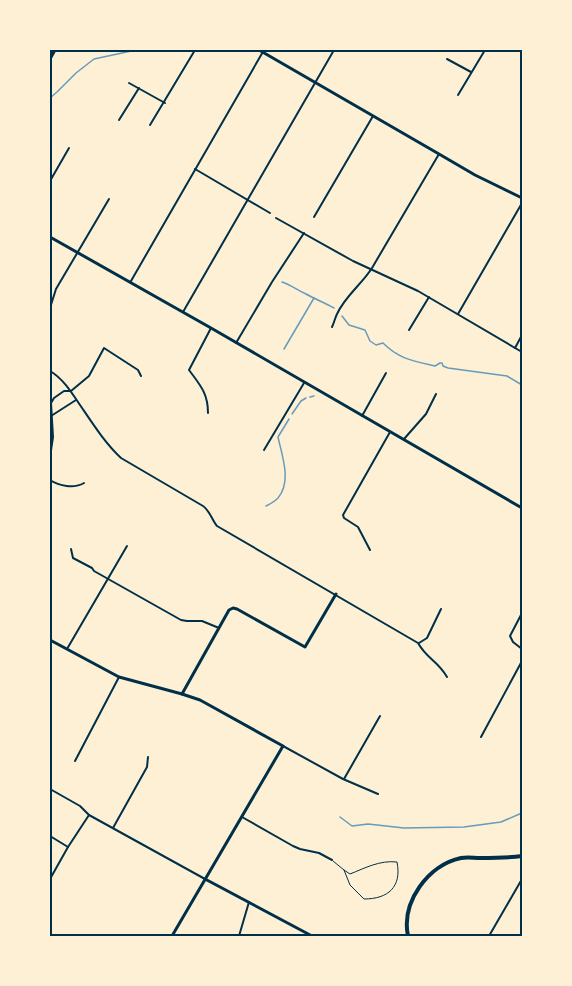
<svg xmlns="http://www.w3.org/2000/svg" width="572" height="986" viewBox="0 0 572 986" font-family="'Source Serif 4',serif">
	<style>
		.lines { fill: none; stroke-linecap: round; stroke-linejoin: round }
		.stream { stroke: #669bbc; stroke-width: 1.5 }
		.service { stroke: #003049; stroke-width: 1 }
		.minor { stroke: #003049; stroke-width: 2 }
		.tertiary { stroke: #003049; stroke-width: 3 }
		.secondary { stroke: #003049; stroke-width: 3 }
		.primary { stroke: #003049; stroke-width: 4 }
		.neatline { fill: none; stroke: #003049; stroke-width: 2 }
	</style>
	<rect width="100%" height="100%" fill="#fdf0d5"/>
	<g class="lines">
		<g class="stream">
			<polyline points="50,98 57,92 76,73 94,59 136,50"/>
			<path d="M282,282c9,3 15,8 24,12 9,5 19,9 28,14"/>
			<path d="M342,316l7,9 16,5 5,11 6,4 7,-2c16,16 30,18 52,23l5,-3h2l1,3 5,2 59,8 15,9"/>
			<polyline points="284,349 314,298"/>
			<polyline points="310,397 314,396"/>
			<polyline points="292,414 301,401 306,398"/>
			<path d="M266,506c4,-2 9,-5 12,-8 14,-17 4,-42 0,-61l11,-18"/>
			<polyline points="340,817 352,826 368,824 404,828 464,827 501,822 522,813"/>
		</g>
		<path class="service" d="M333,861l11,9 6,4c15,-6 30,-14 47,-12 5,25 -9,37 -33,37l-14,-14 -6,-15"/>
		<g class="minor">
			<polyline points="420,50 421,50"/>
			<polyline points="447,59 471,72"/>
			<polyline points="129,83 165,103"/>
			<polyline points="458,95 485,50"/>
			<polyline points="119,120 139,88"/>
			<polyline points="150,125 195,50"/>
			<polyline points="195,169 270,213"/>
			<polyline points="50,181 69,148"/>
			<polyline points="314,217 373,116"/>
			<polyline points="276,218 353,261 418,291 522,352"/>
			<polyline points="131,281 264,50"/>
			<polyline points="50,308 56,289 109,199"/>
			<polyline points="183,312 334,50"/>
			<polyline points="458,314 522,203"/>
			<path d="M332,327c2,-4 3,-9 5,-13 8,-18 25,-30 35,-46l67,-114"/>
			<polyline points="409,330 429,297"/>
			<polyline points="236,343 272,282 304,233"/>
			<polyline points="515,348 522,335"/>
			<path d="M50,371c12,7 20,19 28,31 13,19 26,40 43,56l82,48c7,5 9,14 14,20l201,117c9,16 20,18 29,34"/>
			<path d="M208,413c0,-20 -8,-28 -19,-43l22,-42"/>
			<polyline points="51,416 76,400"/>
			<polyline points="362,416 386,373"/>
			<polyline points="404,439 426,414 436,394"/>
			<polyline points="264,450 304,383"/>
			<polyline points="50,457 53,437 51,403 54,398 64,391 71,391 89,376 104,348 138,370 141,376"/>
			<path d="M50,480c9,6 24,9 34,3"/>
			<polyline points="71,549 73,558 92,568 94,571 181,620 187,621 202,621 219,628"/>
			<polyline points="370,550 358,527 344,518 343,515 390,432"/>
			<polyline points="522,613 510,636 513,642 522,649"/>
			<polyline points="419,643 427,638 441,609"/>
			<polyline points="67,649 127,546"/>
			<polyline points="481,737 522,661"/>
			<polyline points="283,746 343,779 378,794"/>
			<polyline points="75,761 119,677"/>
			<polyline points="344,779 380,716"/>
			<polyline points="50,789 80,806 89,815 205,879"/>
			<polyline points="242,817 293,846 300,849 319,853 332,860"/>
			<polyline points="113,828 147,767 148,757"/>
			<polyline points="50,836 68,847"/>
			<polyline points="50,879 68,847 89,815"/>
			<polyline points="239,936 249,902"/>
			<polyline points="489,936 522,879"/>
		</g>
		<g class="tertiary">
			<polyline points="259,50 439,154 475,175 522,198"/>
			<polyline points="50,237 211,328 522,508"/>
			<polyline points="50,640 119,677 182,694 200,700 283,746 172,936"/>
			<polyline points="182,694 229,610 233,608 237,609 305,647 336,594"/>
			<polyline points="205,879 312,936"/>
		</g>
		<polyline class="secondary" points="50,59 55,50"/>
		<path class="primary" d="M408,936c-7,-34 20,-71 53,-78 6,-1 13,0 19,0 14,0 28,0 42,-2"/>
	</g>
	<rect width="572" height="986" fill="none" stroke="#fdf0d5" stroke-width="102"/>
	<rect x="51" y="51" width="470" height="884" class="neatline"/>
</svg>
